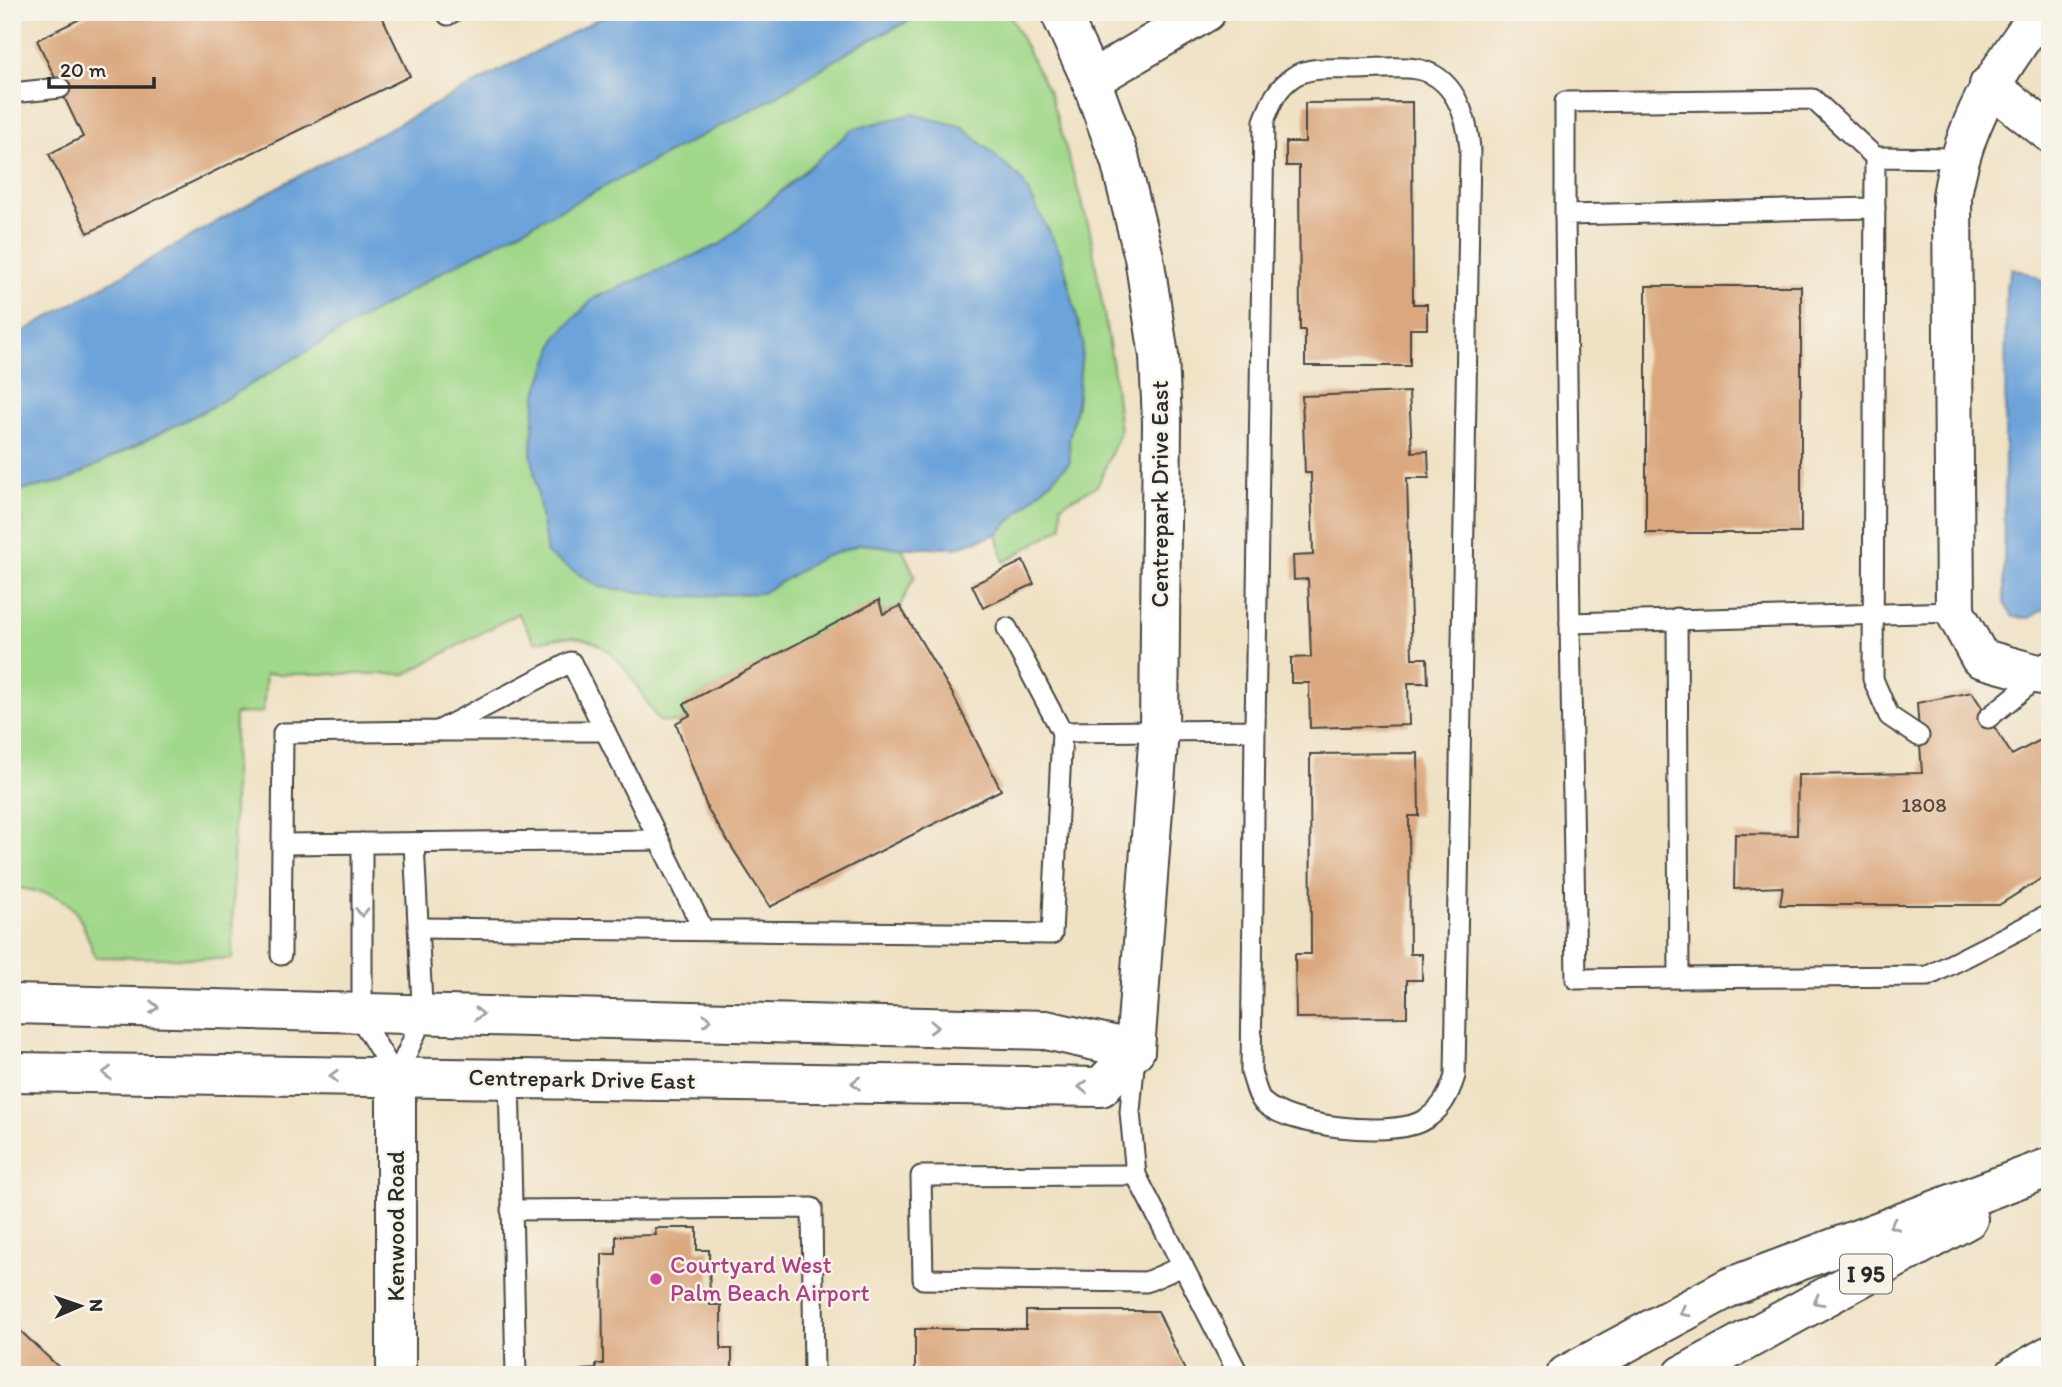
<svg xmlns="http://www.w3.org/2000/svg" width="2062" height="1387" viewBox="0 0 2062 1387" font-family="Itim,sans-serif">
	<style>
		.green { fill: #a0d88a; stroke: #66825a; stroke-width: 2 }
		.water { fill: #6ca3da; stroke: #4c6782; stroke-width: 2 }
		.building { fill: #daa77e }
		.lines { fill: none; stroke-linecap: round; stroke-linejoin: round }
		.service-casing { stroke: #484642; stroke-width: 23 }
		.minor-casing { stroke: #484642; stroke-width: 42 }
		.motorway-casing { stroke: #484642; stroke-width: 42 }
		.service { stroke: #fff; stroke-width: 19 }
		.minor { stroke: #fff; stroke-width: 38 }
		.motorway { stroke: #fff; stroke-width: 38 }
		.oneway { stroke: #a0a0a0 }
		.hotel-dot { fill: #d1479c; stroke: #f7f3e8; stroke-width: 2.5 }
		.labels { text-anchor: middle; stroke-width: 5; stroke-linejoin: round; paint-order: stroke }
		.number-label { font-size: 21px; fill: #574a40 }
		.shield { fill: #f7f3e8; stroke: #686764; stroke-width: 2 }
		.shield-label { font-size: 23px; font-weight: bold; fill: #2b2b2b }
		.street-label { font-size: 24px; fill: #2b2b2b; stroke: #f7f3e8 }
		.hotel-label { font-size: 24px; fill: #b23c85; stroke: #f7f3e8; text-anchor: start }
	</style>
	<rect width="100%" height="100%" fill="#f7f3e8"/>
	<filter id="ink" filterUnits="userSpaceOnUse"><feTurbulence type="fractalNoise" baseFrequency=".0143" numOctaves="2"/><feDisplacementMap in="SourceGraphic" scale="14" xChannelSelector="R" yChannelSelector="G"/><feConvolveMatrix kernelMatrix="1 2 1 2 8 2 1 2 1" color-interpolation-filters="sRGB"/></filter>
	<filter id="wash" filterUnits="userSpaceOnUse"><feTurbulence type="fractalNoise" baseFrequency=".00686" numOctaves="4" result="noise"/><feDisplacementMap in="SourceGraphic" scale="28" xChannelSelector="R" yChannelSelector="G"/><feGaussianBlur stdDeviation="1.57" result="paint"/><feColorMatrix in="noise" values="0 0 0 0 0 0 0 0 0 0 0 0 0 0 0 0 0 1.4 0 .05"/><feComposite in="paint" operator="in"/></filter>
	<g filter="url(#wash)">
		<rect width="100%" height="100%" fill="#efe1c3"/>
		<path class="green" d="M927,12h81l42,82 40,137 23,136 7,65 -22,53 -37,20 1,22 -58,35 -7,-28 73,-72 -1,-22 8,-36 -264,-241 -92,81 -127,54 168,295 59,-35 40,-14 41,4 13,28 -15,30 -17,8 -4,-13 -194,103 5,11 -14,8 -17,-2c-26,-35 -36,-78 -86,-84 -12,-1 -26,4 -38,5l-17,-29 -112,61h-140l-3,38 -28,2 -3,245 -137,-2c-20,-57 -23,-61 -83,-70v-317l10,-51 -10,-3v-24l53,-11 145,-73 237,-139 325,-170 88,-54z"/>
		<g class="water">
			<polygon points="611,12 927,12 860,45 772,99 447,269 210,408 65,481 12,492 12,338 278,187"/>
			<polygon points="913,114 963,127 1022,180 1062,256 1083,342 1077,404 1069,440 1070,462 997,534 955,548 902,548 861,544 821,558 762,593 677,597 599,587 547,554 531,451 536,396 557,336 594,298 721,244 853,129"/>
			<polygon points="2012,268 2037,277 2050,289 2050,606 2029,618 2013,617 2004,603 2006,286"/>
		</g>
		<g id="blocks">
			<g class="building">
				<polygon points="94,12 380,12 410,76 88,233 49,154 83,137 37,40"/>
				<polygon points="1412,102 1413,304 1427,304 1427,329 1410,329 1410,366 1305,366 1305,330 1300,330 1299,166 1286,166 1286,142 1305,142 1305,103"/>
				<rect x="1646" y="286" width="155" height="247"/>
				<polygon points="1409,392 1412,452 1428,451 1429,478 1407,478 1412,658 1427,658 1428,683 1408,683 1409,725 1310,728 1309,683 1291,683 1291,658 1311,657 1308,579 1294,580 1293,556 1313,555 1311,473 1305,473 1302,396"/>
				<polygon points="1023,561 1034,584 983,608 972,585"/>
				<polygon points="879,600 883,614 900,606 952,693 1001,790 770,907 708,810 676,723 690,715 684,704"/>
				<polygon points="1972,692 2012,755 2050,735 2050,873 1999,905 1780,905 1783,887 1734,889 1735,834 1797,835 1798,775 1922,773 1917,703"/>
				<polygon points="1418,753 1419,816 1409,816 1410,954 1422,954 1422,980 1407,980 1407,1017 1296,1018 1295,954 1311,954 1310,754"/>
				<polygon points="655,1228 697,1228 697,1250 709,1250 710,1305 721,1305 721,1349 732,1349 732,1375 581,1375 581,1370 596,1369 596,1364 603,1364 602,1254 616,1254 616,1236 656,1235"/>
				<polygon points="1026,1311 1158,1311 1187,1375 915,1375 915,1329 1026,1329"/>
				<polygon points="12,1323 67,1375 12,1375"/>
			</g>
		</g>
	</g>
	<g filter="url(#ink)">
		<use href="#blocks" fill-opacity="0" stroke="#484642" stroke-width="2"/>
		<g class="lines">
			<g class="service-casing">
				<g id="service">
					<polyline points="446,12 448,15 453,12"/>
					<polyline points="12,93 60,88"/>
					<polyline points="1875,208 1565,215 1570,623 1955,612"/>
					<polyline points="1565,215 1565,102 1813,99 1875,157"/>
					<polyline points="1677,618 1679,978 1928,976 2050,914"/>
					<polyline points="1570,623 1576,979 1679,978"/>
					<path d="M1007,628l55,104 193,-2 -4,342c3,8 6,24 12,30 26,25 125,35 157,20 20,-9 29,-27 35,-46l15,-928c-3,-32 -16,-73 -54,-79 -19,-3 -40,0 -60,0 -18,0 -47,-3 -63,8 -17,12 -22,26 -29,44l-9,609"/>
					<polyline points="1988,718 2041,675"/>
					<polyline points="442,731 605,731"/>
					<polyline points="1919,736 1889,716 1873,679 1875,157 1959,158"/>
					<polyline points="362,843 362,1021 396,1077"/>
					<polyline points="282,844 659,840"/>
					<polyline points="419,928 1052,934 1062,732"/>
					<polyline points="281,955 283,733 438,731 571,662 703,929"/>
					<polyline points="1135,1055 1130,1112 1136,1175 1239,1375"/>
					<polyline points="396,1077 419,1026 422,1004 414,843"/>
					<polyline points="509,1078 516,1375"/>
					<polyline points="1136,1175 921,1176 923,1279 1146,1282 1183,1266"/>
					<polyline points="511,1210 812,1208 814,1375"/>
				</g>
			</g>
			<g class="minor-casing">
				<g id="minor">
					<path d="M2040,12c-44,63 -75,106 -88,184l3,416 25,46 61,17 9,-4"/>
					<polyline points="1091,80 1206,12"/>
					<polyline points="1989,85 2050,133"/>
					<polyline points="12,1004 1046,1030 1135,1050"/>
					<polyline points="12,1072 1101,1087 1135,1050 1159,730 1162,422 1159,356 1144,257 1120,160 1091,80 1060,12"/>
					<polyline points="396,1375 396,1077"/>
				</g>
			</g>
			<g class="motorway-casing">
				<g id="motorway">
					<polyline points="1566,1375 1730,1287 2050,1167"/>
					<polyline points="1683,1375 1968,1219"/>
					<polyline points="2015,1375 2050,1355"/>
				</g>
			</g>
			<use href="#service" class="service"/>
			<use href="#minor" class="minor"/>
			<use href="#motorway" class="motorway"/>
		</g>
		<defs><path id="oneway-chevron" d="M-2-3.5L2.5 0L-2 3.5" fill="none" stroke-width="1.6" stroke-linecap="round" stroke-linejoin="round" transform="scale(1.75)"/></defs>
		<g class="oneway">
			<use href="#oneway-chevron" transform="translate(362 912) rotate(91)"/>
			<use href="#oneway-chevron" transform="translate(154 1007) rotate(1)"/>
			<use href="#oneway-chevron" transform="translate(479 1014) rotate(2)"/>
			<use href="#oneway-chevron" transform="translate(707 1020) rotate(2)"/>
			<use href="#oneway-chevron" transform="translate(934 1027) rotate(2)"/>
			<use href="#oneway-chevron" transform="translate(107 1073) rotate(-179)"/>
			<use href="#oneway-chevron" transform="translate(334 1076) rotate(-179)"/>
			<use href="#oneway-chevron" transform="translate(856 1083) rotate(-179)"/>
			<use href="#oneway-chevron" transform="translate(1083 1087) rotate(-179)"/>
			<use href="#oneway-chevron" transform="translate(1894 1225) rotate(159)"/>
			<use href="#oneway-chevron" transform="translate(1818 1301) rotate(151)"/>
			<use href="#oneway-chevron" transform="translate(1684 1312) rotate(152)"/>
		</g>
	</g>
	<circle class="hotel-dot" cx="656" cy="1279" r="7"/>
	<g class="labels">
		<g class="number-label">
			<text x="1924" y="812">1808</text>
		</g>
		<rect class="shield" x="1840" y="1254.5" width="52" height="39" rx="5"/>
		<g class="shield-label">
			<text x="1866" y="1282">I 95</text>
		</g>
		<g class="street-label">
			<text transform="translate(1160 494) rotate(-90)" y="8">Centrepark Drive East</text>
			<text transform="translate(582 1079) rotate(1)" y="8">Centrepark Drive East</text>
			<text transform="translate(396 1226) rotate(-90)" y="8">Kenwood Road</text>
		</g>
		<g class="hotel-label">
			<text x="670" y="1273">Courtyard West<tspan x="670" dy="28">Palm Beach Airport</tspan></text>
		</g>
	</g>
	<rect width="2062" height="1387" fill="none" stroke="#f7f3e8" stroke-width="42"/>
	<g transform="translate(80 1306) rotate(88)" stroke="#f7f3e8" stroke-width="5" paint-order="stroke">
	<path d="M0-5L12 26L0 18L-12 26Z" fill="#2b2b2b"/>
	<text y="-10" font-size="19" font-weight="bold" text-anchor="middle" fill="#2b2b2b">N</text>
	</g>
	<path d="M49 77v10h105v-10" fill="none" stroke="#2b2b2b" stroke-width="3.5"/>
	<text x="60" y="77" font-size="21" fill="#2b2b2b" stroke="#f7f3e8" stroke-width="5" paint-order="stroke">20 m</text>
</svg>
